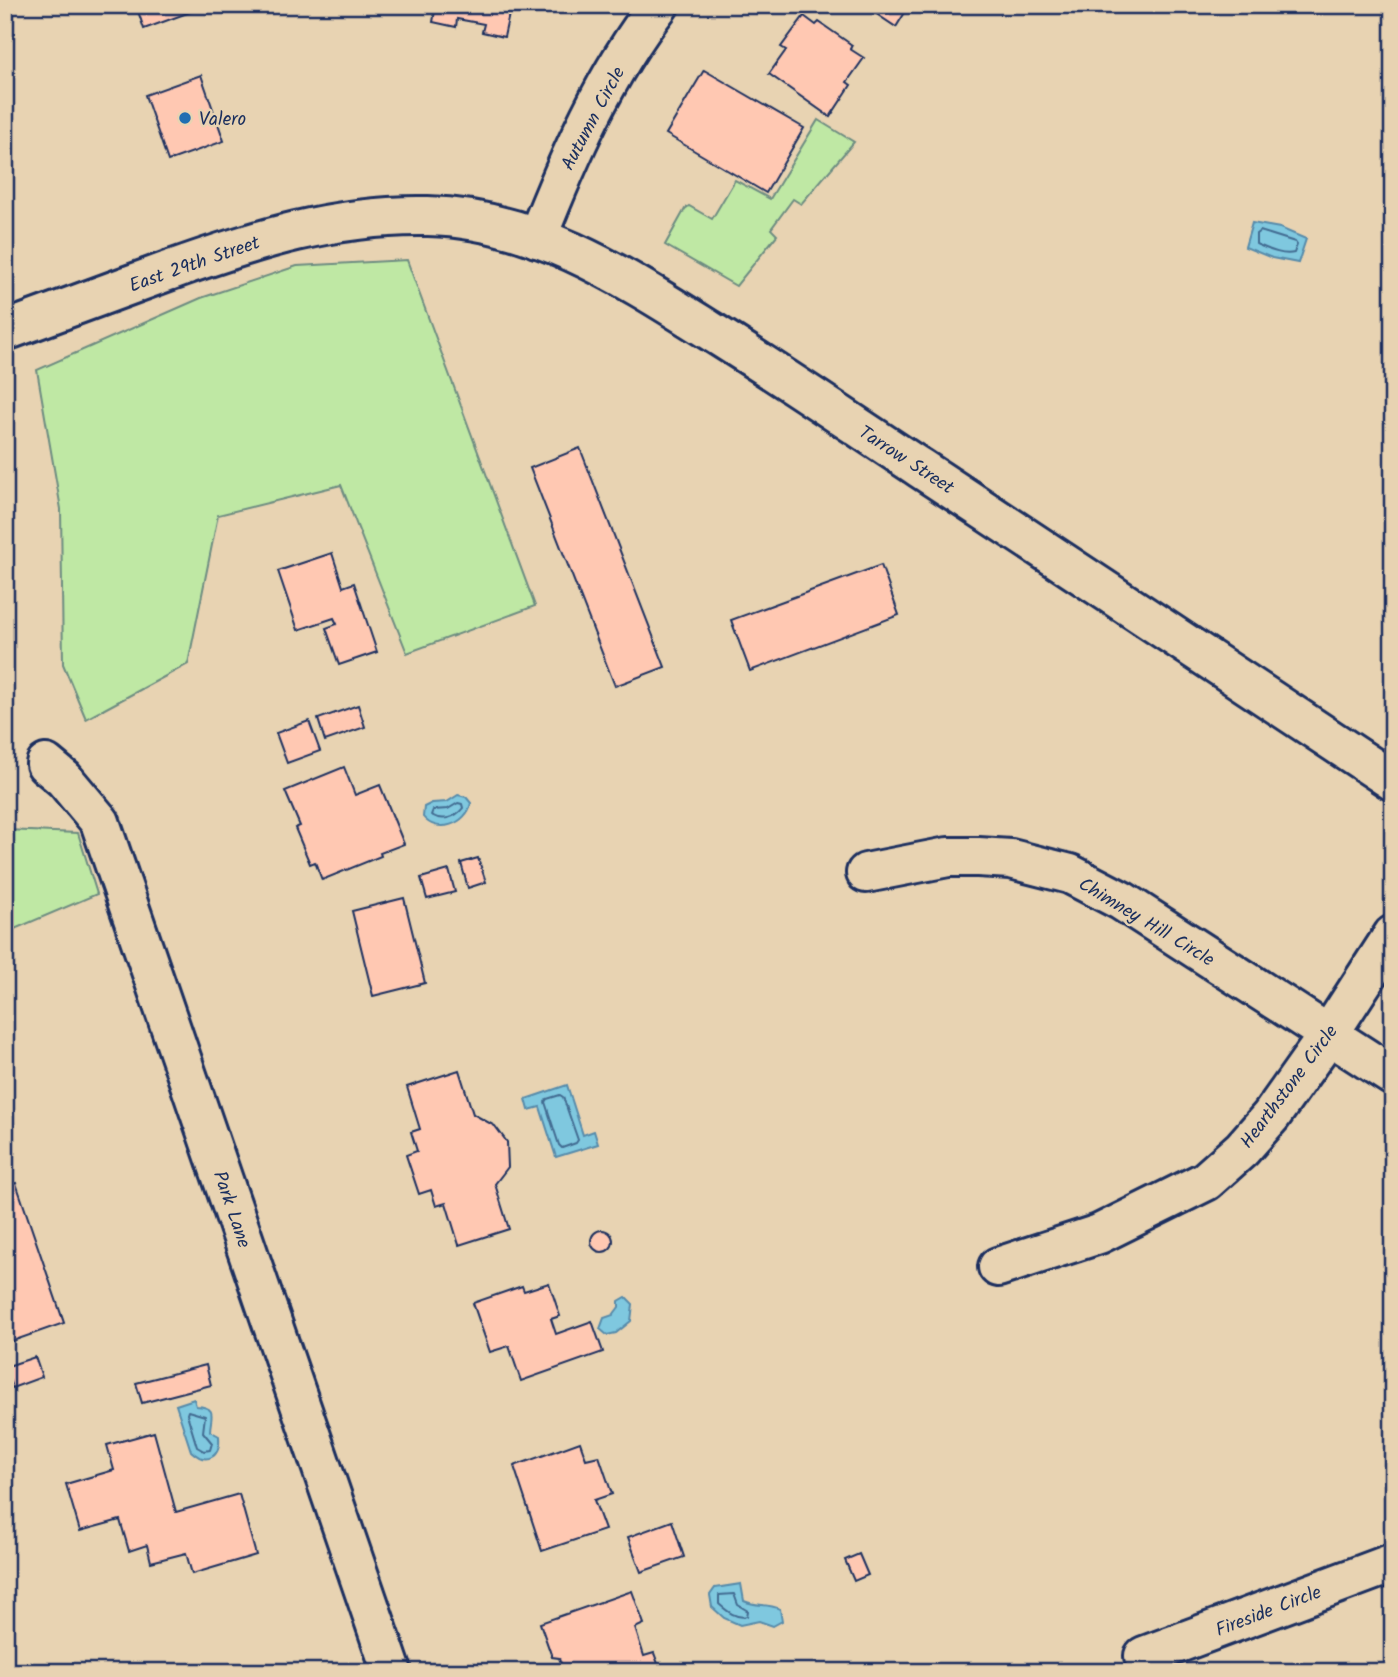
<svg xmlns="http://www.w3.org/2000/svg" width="1398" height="1677" viewBox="0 0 1398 1677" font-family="Kalam,sans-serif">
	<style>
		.green { fill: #bfe8a4; stroke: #6d8c81; stroke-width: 2 }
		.water { fill: #7fc8df; stroke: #578bab; stroke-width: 2 }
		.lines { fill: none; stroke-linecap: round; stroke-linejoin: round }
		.shore { stroke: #436c92; stroke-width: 2 }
		.building { fill: #ffc8b2; stroke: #1b2f5e; stroke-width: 2 }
		.minor-casing { stroke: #1b2f5e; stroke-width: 44 }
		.major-casing { stroke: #1b2f5e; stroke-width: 44 }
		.minor { stroke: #e8d3b2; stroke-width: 38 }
		.major { stroke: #e8d3b2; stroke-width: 38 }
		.poi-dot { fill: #1f6fb2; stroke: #e8d3b2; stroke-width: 2.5 }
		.labels { text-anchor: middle; stroke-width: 5; stroke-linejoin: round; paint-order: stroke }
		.poi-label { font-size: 19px; fill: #1b2f5e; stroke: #e8d3b2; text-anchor: start }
		.street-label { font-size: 19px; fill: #1b2f5e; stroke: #e8d3b2 }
	</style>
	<rect width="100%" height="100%" fill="#e8d3b2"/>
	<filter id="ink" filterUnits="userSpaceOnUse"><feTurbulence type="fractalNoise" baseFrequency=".0143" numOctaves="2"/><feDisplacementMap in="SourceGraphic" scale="14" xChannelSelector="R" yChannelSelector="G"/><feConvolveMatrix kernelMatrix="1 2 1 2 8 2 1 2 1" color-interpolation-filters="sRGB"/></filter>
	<g filter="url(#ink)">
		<g class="green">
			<polygon points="818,120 854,142 801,204 793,199 771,229 777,235 736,286 665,245 685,209 689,206 712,219 735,180 770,199"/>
			<polygon points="407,260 535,606 407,653 341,485 218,515 188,664 86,719 63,664 61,509 37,370 201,298 297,266"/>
			<polygon points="5,830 78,833 97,894 5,933"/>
		</g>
		<g class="water">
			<polygon points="1252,223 1280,228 1306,239 1298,263 1272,258 1245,247"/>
			<path d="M458,795l8,2 5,6c-4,21 -34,32 -48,14l1,-10 8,-4 15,-1z"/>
			<polygon points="567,1085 583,1135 594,1131 598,1144 556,1157 540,1107 529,1110 526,1099"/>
			<polygon points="626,1297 633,1304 631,1321 616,1333 607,1335 600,1329 604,1318 613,1315 619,1307 619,1301"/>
			<path d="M194,1399l2,7c23,1 14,12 14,25l9,5c2,21 -12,30 -28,15l-15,-46z"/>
			<path d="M741,1584l3,17c13,6 23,2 36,8l2,12 -9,5 -14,-5 -19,4 -16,-7 -12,-11 -2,-12 5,-7z"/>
		</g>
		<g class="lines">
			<g class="shore">
				<path d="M1260,231l35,11 2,3 -3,8c-12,3 -26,-4 -38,-9v-10z"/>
				<path d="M458,803l4,1 1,4c-8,10 -20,14 -32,7l2,-5 15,-1z"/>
				<polygon points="560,1095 563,1097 578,1140 576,1143 562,1148 559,1145 545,1102 547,1099"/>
				<polygon points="188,1411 205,1416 203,1432 212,1443 210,1450 204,1451 197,1447 187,1414"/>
				<path d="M734,1594l4,11 10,6 -1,5c-11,3 -20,-5 -28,-12v-9z"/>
			</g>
		</g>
		<g class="building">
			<polygon points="136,5 209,5 144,29"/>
			<polygon points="436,5 511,5 504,37 482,32 484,24 457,19 456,27 433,22"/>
			<polygon points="863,5 916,5 914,9 909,6 896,27"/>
			<polygon points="804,16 816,25 819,22 852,45 850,49 864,58 847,82 851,85 830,117 769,74 786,50 781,47"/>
			<polygon points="704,70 804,128 766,193 666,134"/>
			<polygon points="201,75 224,141 168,161 145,95"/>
			<polygon points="580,448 665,667 615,686 530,468"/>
			<polygon points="332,553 343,587 354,583 377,652 339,665 326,628 337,624 334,618 298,630 278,571"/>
			<polygon points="881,565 899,615 750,671 731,620"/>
			<polygon points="358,705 365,727 325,741 318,719"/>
			<polygon points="309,721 320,751 287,763 276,733"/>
			<polygon points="344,767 355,795 380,785 404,844 380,853 381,856 322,880 315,862 310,864 295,828 300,826 285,791"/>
			<polygon points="478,858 486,882 468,888 461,863"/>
			<polygon points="449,870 455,892 427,899 421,878"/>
			<polygon points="404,898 425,983 373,996 352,911"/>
			<polygon points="459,1070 473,1114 495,1126 507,1142 508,1167 495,1184 509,1229 459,1245 446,1203 436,1206 431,1190 419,1194 406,1155 417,1151 411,1132 420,1129 407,1087"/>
			<polygon points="16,1183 64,1323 7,1343 5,1337 5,1186"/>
			<circle cx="602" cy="1241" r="11"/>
			<polygon points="549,1283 560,1316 551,1319 556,1334 592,1321 603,1352 521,1381 509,1346 490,1352 473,1303 522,1286 524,1291"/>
			<polygon points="35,1357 42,1377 12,1388 5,1367"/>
			<polygon points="206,1365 211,1385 142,1403 136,1383"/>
			<polygon points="154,1432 176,1512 239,1494 256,1555 192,1574 186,1553 151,1562 147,1545 129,1551 120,1520 80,1531 66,1484 114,1470 107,1445"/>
			<polygon points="580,1442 586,1459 599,1456 612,1494 594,1500 605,1530 542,1551 514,1466"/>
			<polygon points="672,1521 684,1557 641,1572 628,1537"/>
			<polygon points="859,1554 868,1575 854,1581 845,1560"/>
			<polygon points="632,1591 644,1624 635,1628 644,1656 654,1653 661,1672 564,1672 559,1658 552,1657 540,1623"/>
		</g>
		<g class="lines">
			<g class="minor-casing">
				<g id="minor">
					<path d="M537,238c32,-81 68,-164 122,-233"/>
					<polyline points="46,764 64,779 100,822 392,1672"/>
					<polyline points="866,873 948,857 978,857 1011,859 1070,874 1122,901 1393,1076"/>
					<polyline points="998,1267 1099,1234 1206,1181 1242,1149 1271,1116 1329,1034 1393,935"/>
					<polyline points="1144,1656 1393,1563"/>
				</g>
			</g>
			<g class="major-casing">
				<path id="major" d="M5,331c55,-20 109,-40 163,-60 87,-31 167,-57 260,-55 105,2 195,60 281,114 71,44 141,92 211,138 158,104 315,208 473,313"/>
			</g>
			<use href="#minor" class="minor"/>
			<use href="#major" class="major"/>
		</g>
	</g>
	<circle class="poi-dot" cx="185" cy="118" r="7"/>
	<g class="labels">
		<g class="poi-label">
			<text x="199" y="125">Valero</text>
		</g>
		<g class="street-label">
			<text transform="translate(592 118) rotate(-62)" y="7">Autumn Circle</text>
			<text transform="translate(194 263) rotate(-19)" y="7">East 29th Street</text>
			<text transform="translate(907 459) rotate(33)" y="7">Tarrow Street</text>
			<text transform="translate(1147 921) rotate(31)" y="7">Chimney Hill Circle</text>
			<text transform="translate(1288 1086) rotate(-53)" y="7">Hearthstone Circle</text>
			<text transform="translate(233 1209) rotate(71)" y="7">Park Lane</text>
			<text transform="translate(1268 1610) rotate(-21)" y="7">Fireside Circle</text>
		</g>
	</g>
	<rect width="1398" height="1677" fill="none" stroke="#e8d3b2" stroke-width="28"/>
	<rect x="14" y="14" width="1370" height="1649" fill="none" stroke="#1b2f5e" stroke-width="2.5" filter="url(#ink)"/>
</svg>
